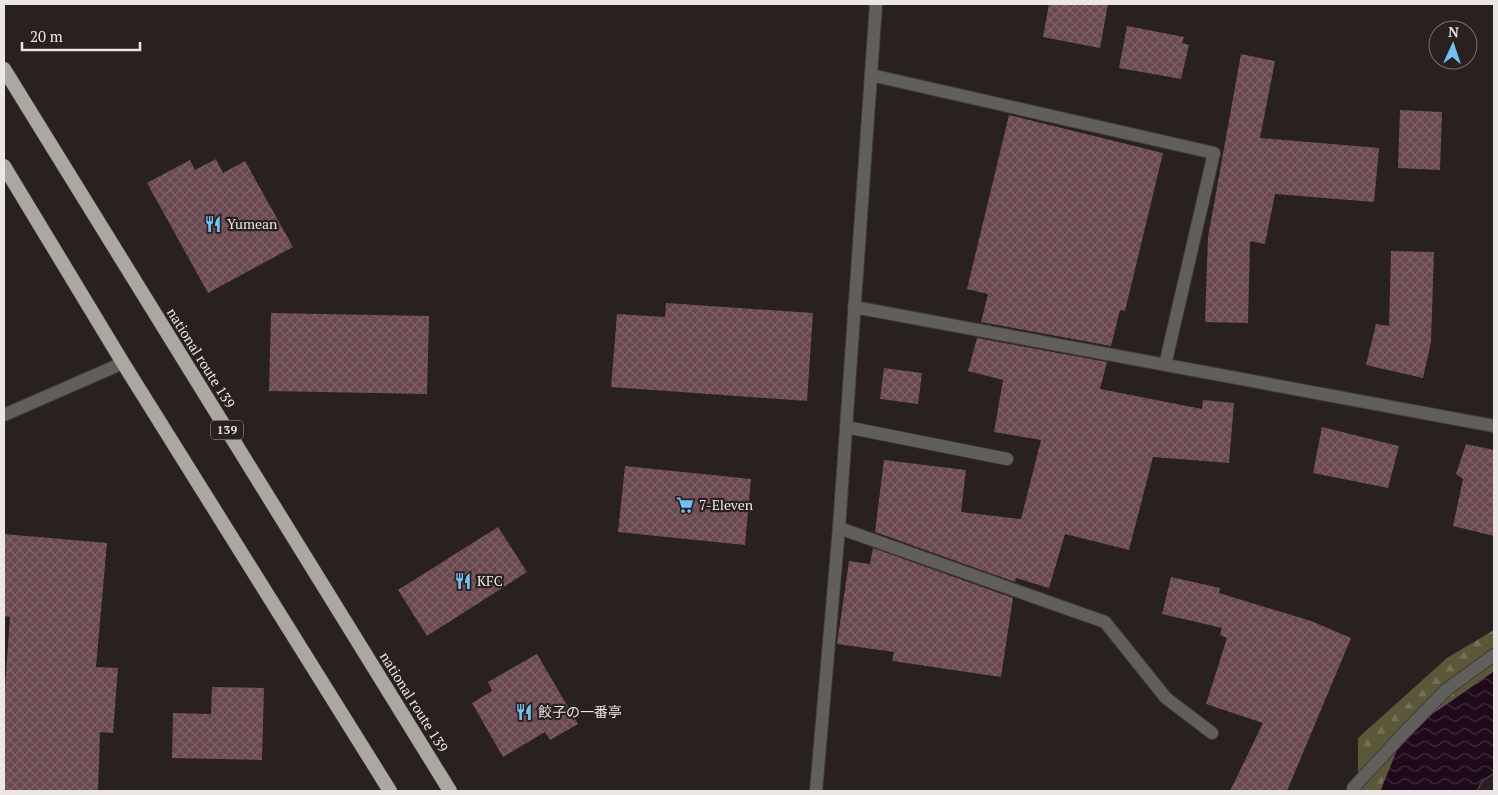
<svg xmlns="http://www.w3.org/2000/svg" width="1498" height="795" viewBox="0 0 1498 795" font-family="'PT Serif','Noto Sans JP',serif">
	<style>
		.forest { fill: url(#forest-firs) }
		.water { fill: url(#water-waves); stroke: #5c4c58 }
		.building { fill: url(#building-cross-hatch) }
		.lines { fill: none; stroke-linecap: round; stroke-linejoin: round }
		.minor-casing { stroke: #433d3b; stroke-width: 14 }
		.tertiary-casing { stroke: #433d3b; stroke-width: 14 }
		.trunk-casing { stroke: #433d3b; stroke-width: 15 }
		.minor { stroke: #615f5c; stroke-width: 12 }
		.tertiary { stroke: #615f5c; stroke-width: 12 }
		.trunk { stroke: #aca7a1; stroke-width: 14 }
		.labels { text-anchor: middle; stroke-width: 4.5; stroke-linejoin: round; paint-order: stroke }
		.shield { fill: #28211f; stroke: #b1acaa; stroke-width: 1 }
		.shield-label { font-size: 12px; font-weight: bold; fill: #ece7e6 }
		.poi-label { font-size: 14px; fill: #ece7e6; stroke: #28211f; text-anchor: start }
		.street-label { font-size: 14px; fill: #ece7e6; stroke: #28211f }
	</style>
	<defs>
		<pattern id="forest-firs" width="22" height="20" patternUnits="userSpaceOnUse" patternTransform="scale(1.25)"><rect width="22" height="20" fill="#5c5738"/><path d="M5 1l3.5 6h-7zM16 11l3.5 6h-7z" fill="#746f55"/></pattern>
		<pattern id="water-waves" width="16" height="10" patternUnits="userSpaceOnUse" patternTransform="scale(1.25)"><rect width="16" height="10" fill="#1f0a1b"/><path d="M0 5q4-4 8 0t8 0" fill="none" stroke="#402e3c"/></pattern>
		<pattern id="building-cross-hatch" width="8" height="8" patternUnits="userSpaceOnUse" patternTransform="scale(1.25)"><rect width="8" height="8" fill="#6a484f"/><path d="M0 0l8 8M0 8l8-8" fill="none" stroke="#7f6268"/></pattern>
	</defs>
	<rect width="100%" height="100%" fill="#28211f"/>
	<polygon class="forest" points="1494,630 1494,742 1452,791 1358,791 1358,738 1447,658"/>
	<polygon class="water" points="1494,671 1494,773 1482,781 1477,791 1380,791 1403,734"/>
	<g class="building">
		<polygon points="1049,4 1108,4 1100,48 1043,37"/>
		<polygon points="1127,26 1184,37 1182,43 1189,45 1181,79 1119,68"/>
		<polygon points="1241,54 1275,61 1260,138 1379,148 1374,202 1275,194 1265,244 1250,241 1248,323 1205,322 1208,237"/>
		<polygon points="1400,110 1442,112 1440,170 1398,168"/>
		<polygon points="1009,115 1163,153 1125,311 1120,310 1111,346 981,322 988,294 967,289"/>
		<polygon points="216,159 223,173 245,161 293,247 208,293 147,183 190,160 195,170"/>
		<polygon points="1391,251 1434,252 1431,342 1423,378 1366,365 1376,324 1389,326"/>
		<polygon points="666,303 813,313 807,401 611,387 617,314 665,317"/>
		<polygon points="271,313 429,316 427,394 269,391"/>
		<polygon points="977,338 1107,362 1100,389 1202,409 1203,400 1234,403 1229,463 1153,457 1129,550 1065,534 1049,588 1016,578 1015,582 875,532 884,460 966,470 961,512 1021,519 1041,440 994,432 1003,380 968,371"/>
		<polygon points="884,368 922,373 918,404 880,399"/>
		<polygon points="1322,427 1399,446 1388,488 1313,473"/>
		<polygon points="1466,444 1494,450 1494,536 1453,526 1463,479 1456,474"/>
		<polygon points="625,466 751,479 745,545 618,532"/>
		<polygon points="498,527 527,572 427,636 398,590"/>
		<polygon points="4,534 107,543 96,667 118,668 113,733 100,732 98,791 4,791 4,700 10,617 4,616"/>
		<polygon points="873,548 1013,598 1001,677 892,661 894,652 837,644 849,561 870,564"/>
		<polygon points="1171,577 1220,588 1219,593 1311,621 1351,638 1287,791 1230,791 1263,723 1206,704 1227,638 1220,635 1222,628 1162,614"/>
		<polygon points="537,654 578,724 550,740 545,732 503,757 472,703 492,691 488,682"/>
		<polygon points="212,687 264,688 262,760 172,758 173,713 211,714"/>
	</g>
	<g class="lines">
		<g class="minor-casing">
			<g id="minor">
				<polyline points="871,75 1214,153 1165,365"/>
				<polyline points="854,307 1494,426"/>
				<polyline points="4,415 123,363"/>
				<polyline points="846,427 1007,459"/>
				<polyline points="839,528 1105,622 1166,698 1212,733"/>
				<polyline points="1353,788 1403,734 1446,690 1494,655"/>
			</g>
		</g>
		<g class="tertiary-casing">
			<polyline id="tertiary" points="816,791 839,528 876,4"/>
		</g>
		<g class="trunk-casing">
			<g id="trunk">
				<polyline points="4,69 450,791"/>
				<polyline points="4,166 123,363 390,791"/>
			</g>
		</g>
		<use href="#minor" class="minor"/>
		<use href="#tertiary" class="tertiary"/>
		<use href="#trunk" class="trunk"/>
	</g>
	<defs>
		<g id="restaurant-bare" transform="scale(1.35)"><path d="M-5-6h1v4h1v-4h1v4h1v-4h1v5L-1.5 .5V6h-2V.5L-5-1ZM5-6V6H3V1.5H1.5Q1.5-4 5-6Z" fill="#70c2f4" stroke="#28211f" stroke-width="2.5" paint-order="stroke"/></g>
		<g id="supermarket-bare" transform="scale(1.35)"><path d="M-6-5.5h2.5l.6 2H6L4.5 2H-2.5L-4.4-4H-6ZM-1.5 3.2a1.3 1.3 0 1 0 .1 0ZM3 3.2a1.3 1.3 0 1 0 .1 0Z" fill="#70c2f4" stroke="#28211f" stroke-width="2.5" paint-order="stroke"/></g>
	</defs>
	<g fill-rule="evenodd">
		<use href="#restaurant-bare" x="213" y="224"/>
		<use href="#supermarket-bare" x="685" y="505"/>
		<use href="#restaurant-bare" x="463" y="581"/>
		<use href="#restaurant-bare" x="524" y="712"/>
	</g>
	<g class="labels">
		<rect class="shield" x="211" y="420.5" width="32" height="19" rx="4"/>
		<g class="shield-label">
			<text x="227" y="434">139</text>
		</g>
		<g class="poi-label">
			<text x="227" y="229">Yumean</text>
			<text x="699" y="510">7-Eleven</text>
			<text x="477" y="586">KFC</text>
			<text x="538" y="717">餃子の一番亭</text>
		</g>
		<g class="street-label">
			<text transform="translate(201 358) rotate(58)" y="5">national route 139</text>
			<text transform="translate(414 702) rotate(58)" y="5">national route 139</text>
		</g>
	</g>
	<rect width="1498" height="795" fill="none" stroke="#ece7e6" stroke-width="10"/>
	<g transform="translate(1453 45) rotate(3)"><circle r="24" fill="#28211f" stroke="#76706f"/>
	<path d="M0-4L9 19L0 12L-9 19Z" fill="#70c2f4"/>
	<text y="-8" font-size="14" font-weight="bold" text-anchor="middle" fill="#ece7e6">N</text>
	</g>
	<path d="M22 42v8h118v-8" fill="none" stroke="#ece7e6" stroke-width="2.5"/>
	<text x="30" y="42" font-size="15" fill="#ece7e6" stroke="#28211f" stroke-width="4" paint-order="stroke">20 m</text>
</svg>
